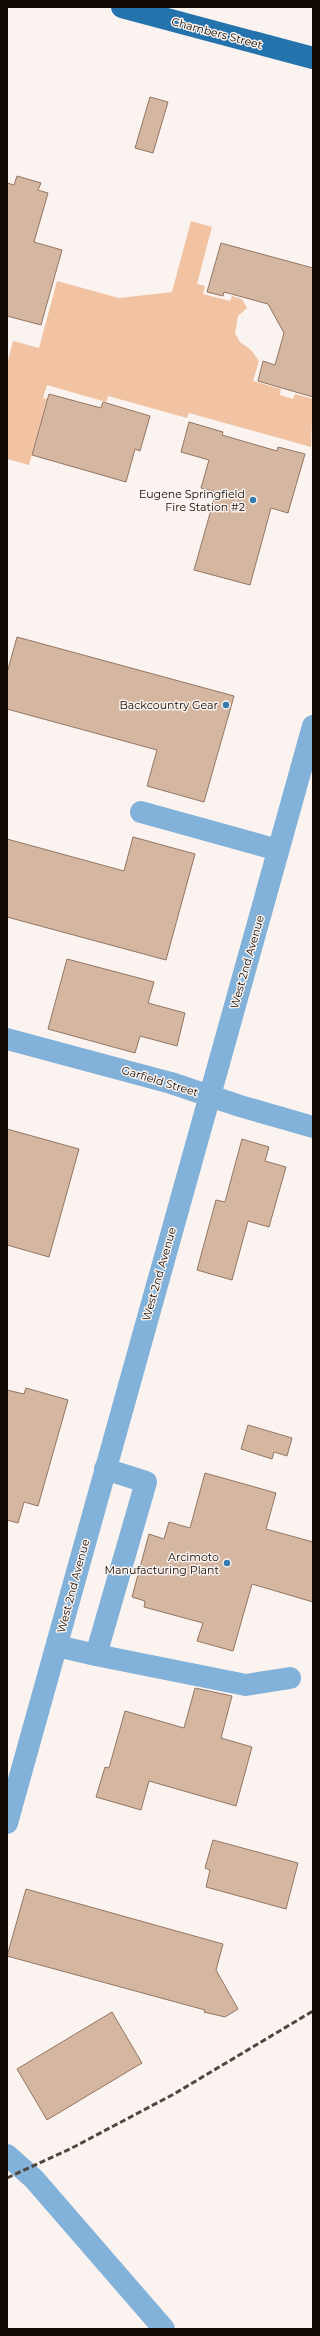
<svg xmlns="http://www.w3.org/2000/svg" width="320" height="2336" viewBox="0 0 320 2336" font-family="Montserrat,sans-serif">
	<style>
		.green { fill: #f2c3a3 }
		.building { fill: #d5b6a1; stroke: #937663 }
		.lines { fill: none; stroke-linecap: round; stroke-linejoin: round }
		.minor { stroke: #82b1d9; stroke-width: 22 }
		.major { stroke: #2573ac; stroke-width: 22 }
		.rail { stroke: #504741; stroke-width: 3; stroke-dasharray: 6 3; stroke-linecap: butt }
		.poi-dot { fill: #377cb1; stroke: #faf3ef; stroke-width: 1.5 }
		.labels { text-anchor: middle; stroke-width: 3; stroke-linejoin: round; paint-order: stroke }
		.street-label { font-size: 11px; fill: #130903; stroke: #faf3ef }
		.poi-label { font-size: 11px; fill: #130903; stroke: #faf3ef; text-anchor: end }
	</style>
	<rect width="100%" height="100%" fill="#faf3ef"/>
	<polygon class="green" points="191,221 212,227 197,284 205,286 203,294 230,301 232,296 242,299 247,308 238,316 235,333 240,342 251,350 259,361 253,381 281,389 280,395 293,399 295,394 313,399 311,447 189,413 187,418 108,396 106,402 47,385 43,398 47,399 29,465 7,459 7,364 13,341 39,348 57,281 119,298 172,292"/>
	<g class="building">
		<polygon points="150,97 168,102 153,153 135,148"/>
		<polygon points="17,176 41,183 38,190 48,193 34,242 62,250 41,325 7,316 7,183 14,185"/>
		<polygon points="221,243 313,268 313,397 258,381 263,361 275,365 284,333 268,304 224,292 223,296 207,292"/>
		<polygon points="49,394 101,408 103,402 150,416 140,451 135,449 126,482 32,455"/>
		<polygon points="189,422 223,432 222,435 277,451 278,447 305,454 288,513 271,508 250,585 194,570 216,492 201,488 209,460 181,452"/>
		<polygon points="17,637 234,696 204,802 147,786 157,750 7,709 7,673"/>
		<polygon points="133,837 195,854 166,960 7,917 7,839 124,871"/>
		<polygon points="67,959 154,982 148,1003 185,1013 177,1046 140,1036 135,1053 48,1029"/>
		<polygon points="7,1129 79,1149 49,1257 7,1245"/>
		<polygon points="242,1139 269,1147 265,1161 286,1167 269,1227 248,1221 232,1280 197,1270 216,1200 225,1202"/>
		<polygon points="26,1388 68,1400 38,1506 24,1502 18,1523 7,1520 7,1390 24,1394"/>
		<polygon points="248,1425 292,1438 287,1456 274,1452 272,1459 241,1449"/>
		<polygon points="205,1473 276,1493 266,1529 313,1542 313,1602 252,1584 233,1651 197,1641 203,1623 144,1607 145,1601 132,1597 149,1534 164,1539 169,1522 190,1528"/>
		<polygon points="195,1688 232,1696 221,1738 252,1747 236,1806 149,1781 141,1810 96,1797 105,1767 109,1768 125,1711 184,1728"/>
		<polygon points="213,1840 298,1863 286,1909 206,1887 210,1870 205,1868"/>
		<polygon points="26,1889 223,1944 216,1970 238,2009 225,2017 204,2012 205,2010 7,1956"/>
		<polygon points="112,2012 142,2063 47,2120 17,2069"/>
	</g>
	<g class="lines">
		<g class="minor">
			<polyline points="141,812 278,850"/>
			<polyline points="7,1039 171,1083 240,1106 313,1127"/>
			<polyline points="57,1646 96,1655 146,1482 105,1469"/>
			<polyline points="96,1655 246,1685 290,1678"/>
			<polyline points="7,1823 313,726"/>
			<polyline points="7,2155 34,2179 164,2329"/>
		</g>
		<polyline class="major" points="122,7 313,58"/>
		<polyline class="rail" points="7,2178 70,2149 174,2094 313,2011"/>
	</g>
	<g class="poi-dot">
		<circle cx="253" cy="500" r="4"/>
		<circle cx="226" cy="705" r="4"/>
		<circle cx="227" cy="1563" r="4"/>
	</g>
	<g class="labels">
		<g class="street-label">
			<text transform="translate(217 33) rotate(15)" y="4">Chambers Street</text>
			<text transform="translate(247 962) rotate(-74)" y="4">West 2nd Avenue</text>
			<text transform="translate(160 1081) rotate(17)" y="4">Garfield Street</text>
			<text transform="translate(159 1274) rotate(-74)" y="4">West 2nd Avenue</text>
			<text transform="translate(73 1586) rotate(-75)" y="4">West 2nd Avenue</text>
		</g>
		<g class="poi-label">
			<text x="245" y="498">Eugene Springfield<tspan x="245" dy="13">Fire Station #2</tspan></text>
			<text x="218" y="709">Backcountry Gear</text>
			<text x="219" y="1561">Arcimoto<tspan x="219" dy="13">Manufacturing Plant</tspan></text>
		</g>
	</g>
	<rect width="320" height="2336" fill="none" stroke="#130903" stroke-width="16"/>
</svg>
